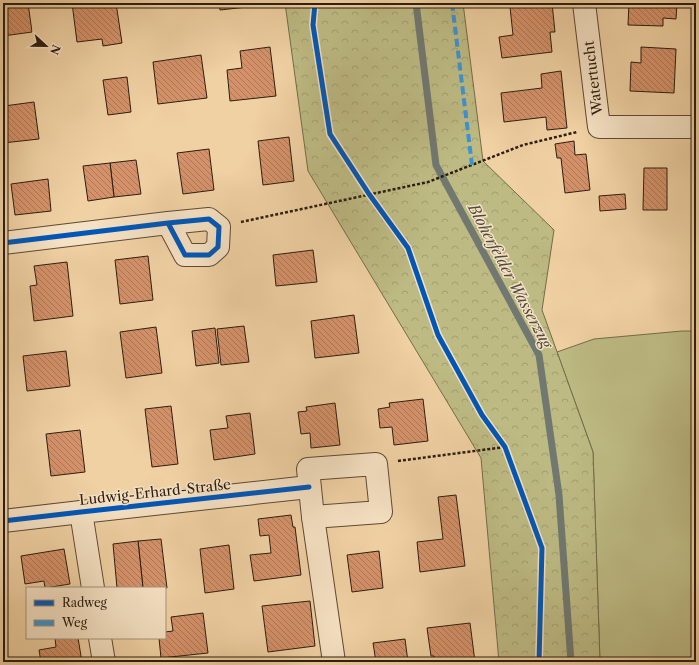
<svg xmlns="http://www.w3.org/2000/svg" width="699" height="665" viewBox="0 0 699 665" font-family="'Libre Caslon Text',serif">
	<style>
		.grass { fill: #bdba83; stroke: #746c4a }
		.park { fill: url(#park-crowns); stroke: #746c4a }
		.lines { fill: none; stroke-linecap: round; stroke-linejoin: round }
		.stream { stroke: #707870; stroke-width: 7 }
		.building { fill: url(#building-back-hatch); stroke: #2c1d11 }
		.minor-casing { stroke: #5d4a36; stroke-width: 24 }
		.path { stroke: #2c1d11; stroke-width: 2.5; stroke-dasharray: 3 2; stroke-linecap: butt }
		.minor { stroke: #f5e1c3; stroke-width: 22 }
		.quiet { stroke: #3c94d3; stroke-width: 4; stroke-dasharray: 8 4; stroke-linecap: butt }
		.cycleway-casing { stroke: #f5e1c3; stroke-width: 8 }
		.cycleway { stroke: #0057b8; stroke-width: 5 }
		.labels { text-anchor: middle; stroke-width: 3; stroke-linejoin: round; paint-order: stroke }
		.street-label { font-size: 14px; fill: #2c1d11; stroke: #f5e1c3 }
		.water-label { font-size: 15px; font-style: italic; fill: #4e4b41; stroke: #f5e1c3 }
	</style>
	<defs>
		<pattern id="park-crowns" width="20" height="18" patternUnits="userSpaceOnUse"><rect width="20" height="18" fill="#bdba83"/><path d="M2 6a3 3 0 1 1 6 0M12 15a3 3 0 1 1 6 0" fill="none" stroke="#a39f70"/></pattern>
		<pattern id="building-back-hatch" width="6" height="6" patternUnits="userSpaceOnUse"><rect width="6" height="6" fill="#d5926a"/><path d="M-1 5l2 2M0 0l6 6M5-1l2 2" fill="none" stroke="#ad7756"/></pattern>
	</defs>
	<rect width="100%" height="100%" fill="#f0d1a3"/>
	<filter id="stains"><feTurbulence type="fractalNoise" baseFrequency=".005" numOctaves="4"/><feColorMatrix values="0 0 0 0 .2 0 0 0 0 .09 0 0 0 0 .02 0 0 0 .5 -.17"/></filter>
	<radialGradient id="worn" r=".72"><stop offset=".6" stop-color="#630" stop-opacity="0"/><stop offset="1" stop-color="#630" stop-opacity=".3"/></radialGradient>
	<polygon class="grass" points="682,331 696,331 696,662 600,662 593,452 557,352 594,339"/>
	<polygon class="park" points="285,3 463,3 483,161 554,230 542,310 593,452 600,662 499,662 481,458 308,171"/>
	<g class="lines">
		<polyline class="stream" points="416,3 436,165 539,355 559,495 571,662"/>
	</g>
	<g class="building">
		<polygon points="3,3 28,3 32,32 3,36"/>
		<polygon points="72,3 116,3 122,43 103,46 102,39 77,42"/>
		<polygon points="219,3 256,3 256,6 220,10"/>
		<polygon points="547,3 552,3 555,32 550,32 552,52 502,58 499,37 513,35 510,7"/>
		<polygon points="629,3 677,3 676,19 663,18 663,26 628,25"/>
		<polygon points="270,47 276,96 230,101 227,70 242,68 240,51"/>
		<polygon points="641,47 676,49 674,93 630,91 631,62 641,63"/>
		<polygon points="201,55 207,98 158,104 153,62"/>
		<polygon points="561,71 567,128 547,130 546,117 504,122 501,93 542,88 541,74"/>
		<polygon points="127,77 131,112 108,115 103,80"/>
		<polygon points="3,101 4,106 34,102 39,139 3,143"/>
		<polygon points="289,137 294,181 263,185 258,141"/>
		<polygon points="574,141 575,155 586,154 590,190 565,193 561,158 557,158 555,144"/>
		<polygon points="209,149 214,190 183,194 177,153"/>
		<polygon points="136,160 141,194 114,197 110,163"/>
		<polygon points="110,163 114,197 88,201 83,166"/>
		<polygon points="644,168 667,168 667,210 643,210"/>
		<polygon points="48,179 51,211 15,215 11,184"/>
		<polygon points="625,194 626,209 600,211 599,196"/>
		<polygon points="313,250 317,282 276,286 273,255"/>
		<polygon points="148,256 153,300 120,304 115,260"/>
		<polygon points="67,262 73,316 34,321 30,286 37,285 34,266"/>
		<polygon points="354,315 359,353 315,358 311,321"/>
		<polygon points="244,326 249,362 221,365 217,329"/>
		<polygon points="156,327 162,373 126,378 120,332"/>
		<polygon points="215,328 219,363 196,366 192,331"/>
		<polygon points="66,351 70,386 27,391 23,356"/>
		<polygon points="423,399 428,441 394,445 392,427 380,428 378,409 390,407 389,403"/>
		<polygon points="335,403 340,445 311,448 310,433 301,434 298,412 307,411 306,407"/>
		<polygon points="171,406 178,464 152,467 145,409"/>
		<polygon points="250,413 255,454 214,460 210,430 228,428 226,416"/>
		<polygon points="80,430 85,472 51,476 46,434"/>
		<polygon points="456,495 465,566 420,572 417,542 443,539 438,497"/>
		<polygon points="291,515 293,527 295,527 301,575 254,581 250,555 271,553 269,535 260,536 258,519"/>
		<polygon points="161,539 167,588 143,588 138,541"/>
		<polygon points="138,541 143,588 117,588 113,544"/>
		<polygon points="229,545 234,589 205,593 200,549"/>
		<polygon points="64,549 70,584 45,588 44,581 25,584 21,556"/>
		<polygon points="379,551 383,588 352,592 347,555"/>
		<polygon points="310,601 315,646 268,652 262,606"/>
		<polygon points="203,613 208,653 161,658 159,638 165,638 165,632 173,631 171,617"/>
		<polygon points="470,623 475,662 435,662 434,656 431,656 427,628"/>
		<polygon points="55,638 78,638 82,662 41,662 39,650 56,647"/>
		<polygon points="405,639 408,662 376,662 373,643"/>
	</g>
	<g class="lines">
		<g class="minor-casing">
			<g id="minor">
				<polyline points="584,3 599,127 696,127"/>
				<polyline points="3,243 168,223 209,219 219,227 218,247 209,255 185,255 168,223"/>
				<polygon points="376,464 381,512 313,517 308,469"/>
				<polyline points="81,512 93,588"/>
				<polyline points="313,517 334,662"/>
				<polyline points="3,521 81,512 309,487"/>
				<polyline points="100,638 104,662"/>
			</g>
		</g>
		<g class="path">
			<polyline points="315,3 313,25 330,134 369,194 408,248 438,335 482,415 505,447 542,548 539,662"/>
			<polyline points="241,222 428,182 523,145 577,132"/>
			<polyline points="398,461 505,447"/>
		</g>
		<use href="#minor" class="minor"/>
		<polyline class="quiet" points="452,3 472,165"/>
		<g class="cycleway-casing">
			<g id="cycleway">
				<polyline points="315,3 313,25 330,134 369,194 408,248 438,335 482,415 505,447 542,548 539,662"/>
				<polyline points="3,243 168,223 209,219 219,227 218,247 209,255 185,255 168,223"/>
				<polyline points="3,521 81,512 309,487"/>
			</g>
		</g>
		<use href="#cycleway" class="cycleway"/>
	</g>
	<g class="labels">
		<g class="street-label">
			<text transform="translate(593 78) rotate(-97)" y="5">Watertucht</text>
			<text transform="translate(155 492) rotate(-6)" y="5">Ludwig-Erhard-Straße</text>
		</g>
		<g class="water-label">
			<text transform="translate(510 276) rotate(62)" y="5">Bloherfelder Wasserzug</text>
		</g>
	</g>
	<rect width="699" height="665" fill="none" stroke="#f0d1a3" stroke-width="16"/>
	<rect x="4" y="4" width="691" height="657" fill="none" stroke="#2c1d11" stroke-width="2"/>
	<rect x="8" y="8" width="683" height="649" fill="none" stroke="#2c1d11"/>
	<rect x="26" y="587" width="140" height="52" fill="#f5e1c3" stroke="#a5937c"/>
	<rect x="34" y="600" width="20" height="6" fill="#0057b8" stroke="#a5937c"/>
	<text x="62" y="607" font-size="12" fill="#2c1d11">Radweg</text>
	<rect x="34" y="620" width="20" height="6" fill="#3c94d3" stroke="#a5937c"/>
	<text x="62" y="627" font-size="12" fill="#2c1d11">Weg</text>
	<g transform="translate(46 46) rotate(112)" stroke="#f5e1c3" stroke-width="3" paint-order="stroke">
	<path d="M0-3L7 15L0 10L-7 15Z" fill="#2c1d11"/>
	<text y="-6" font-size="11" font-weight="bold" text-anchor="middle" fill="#2c1d11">N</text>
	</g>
	<rect width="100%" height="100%" filter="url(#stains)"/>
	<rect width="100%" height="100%" fill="url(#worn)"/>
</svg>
